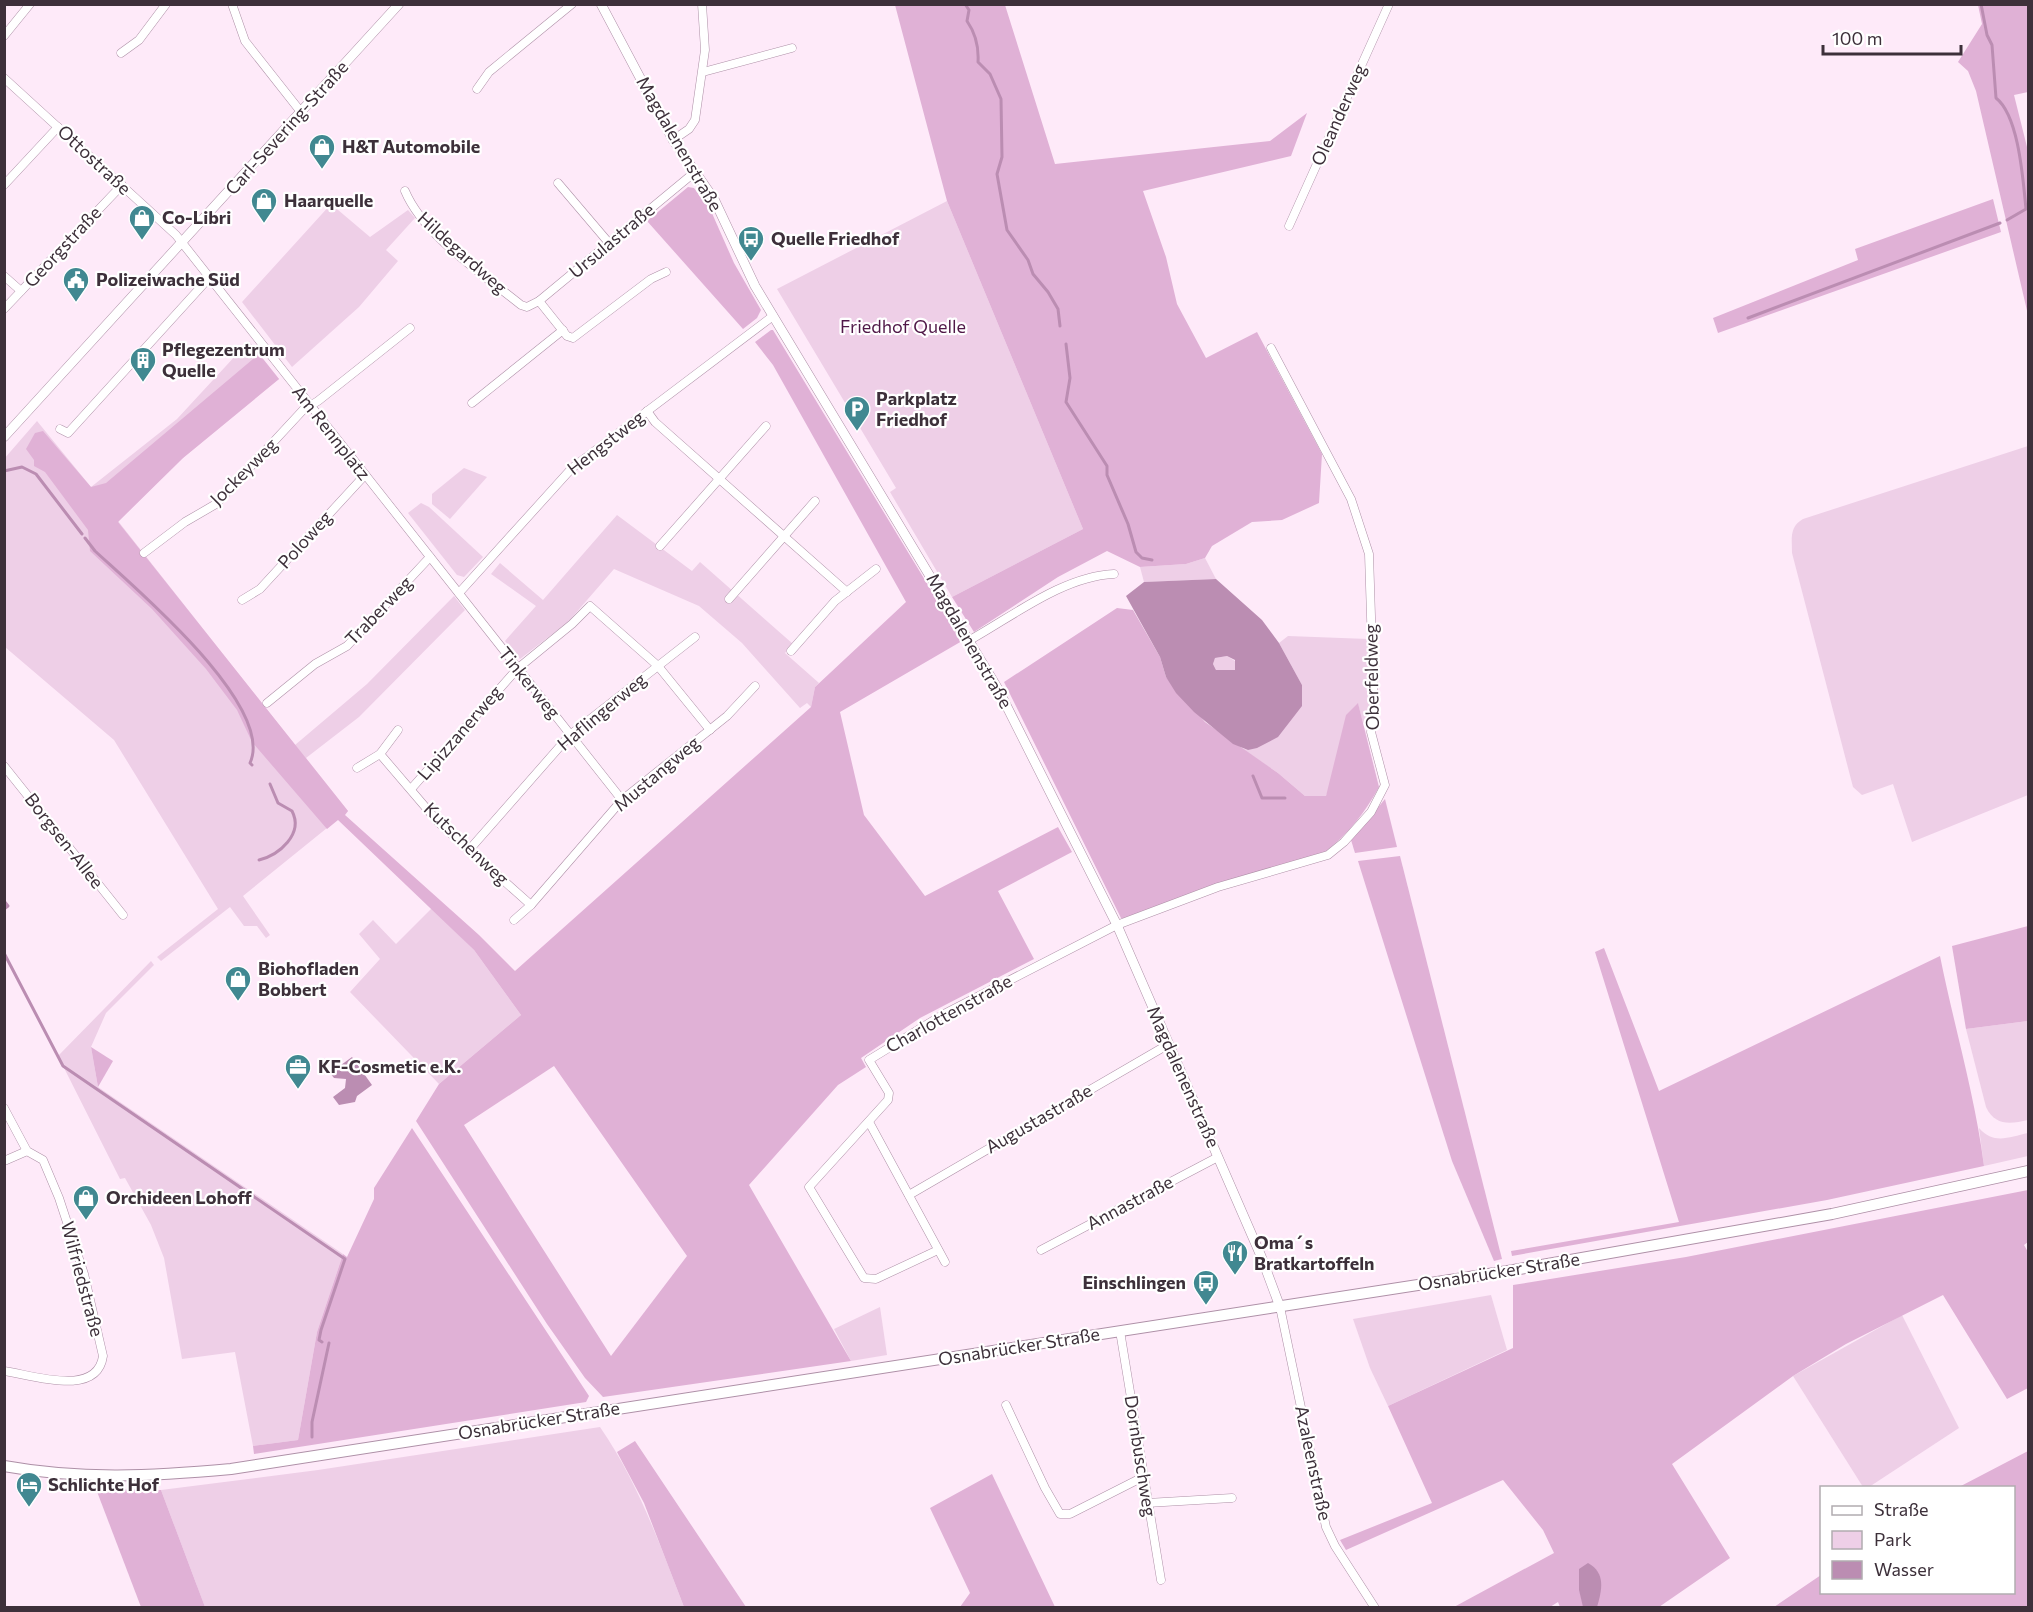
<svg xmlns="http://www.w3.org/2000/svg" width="2033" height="1612" viewBox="0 0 2033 1612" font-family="Commissioner,sans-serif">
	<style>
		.green { fill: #eecfe7 }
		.forest { fill: #e0b1d6; fill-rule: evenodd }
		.water { fill: #bb8db2; fill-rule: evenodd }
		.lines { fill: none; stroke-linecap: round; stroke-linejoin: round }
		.stream { stroke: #bb8db2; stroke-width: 3 }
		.minor-casing { stroke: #ae90a7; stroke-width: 9 }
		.tertiary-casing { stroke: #ae90a7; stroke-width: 10 }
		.secondary-casing { stroke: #ae90a7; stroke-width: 12 }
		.minor { stroke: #fff; stroke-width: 8 }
		.tertiary { stroke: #fff; stroke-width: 9 }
		.secondary { stroke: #fff; stroke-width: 10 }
		.labels { text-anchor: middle; stroke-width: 4.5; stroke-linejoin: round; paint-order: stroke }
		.street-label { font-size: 18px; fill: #3d303a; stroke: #fff }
		.poi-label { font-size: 18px; font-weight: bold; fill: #3d303a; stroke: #fff; text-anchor: start }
		.park-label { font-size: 18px; fill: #501848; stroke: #fff }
	</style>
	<rect width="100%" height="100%" fill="#feeaf9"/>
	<g class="green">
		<polygon points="947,201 1083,529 952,597 890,492 896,488 777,289"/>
		<polygon points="331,204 370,237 408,210 415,218 386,250 398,261 359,307 292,367 242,302"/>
		<polygon points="249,341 279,379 183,458 118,521 295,745 367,684 454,596 465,610 359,717 306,758 348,811 243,896 270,935 266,938 257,926 244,926 230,907 161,961 157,957 218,909 114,740 5,647 4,459 37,421 91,487 177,419"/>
		<path d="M2028,446v349l-116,47 -19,-58 -31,11 -9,-8 -61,-234c0,-14 -3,-26 11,-34z"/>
		<polygon points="464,468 487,477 450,519 432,504 432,494"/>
		<polygon points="421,503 429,507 483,557 464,577 457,575 408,513"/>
		<polygon points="617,515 692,571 700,562 793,644 785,653 819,683 815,687 811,707 807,703 800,708 742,643 699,606 614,569 568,622 520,659 505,641 536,606 491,574 500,563 543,600"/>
		<polygon points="1205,558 1216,579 1144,582 1140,567 1186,564"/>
		<polygon points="1288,636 1368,639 1371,719 1363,723 1358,704 1326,796 1305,796 1278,773 1241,748 1248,750 1302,685 1279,643"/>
		<polygon points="1227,656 1235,661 1235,670 1216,670 1213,664 1215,658"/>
		<polygon points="432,908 474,950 521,1015 439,1084 350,992 380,959 359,934 373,920 396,944"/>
		<polygon points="151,961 154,965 106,1013 91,1047 98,1087 343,1254 317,1332 298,1440 253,1446 235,1352 182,1359 164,1258 151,1225 125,1178 120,1179 58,1056"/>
		<path d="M2028,1021v99c-18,4 -33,6 -42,-13l-20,-78z"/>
		<path d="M1979,1128c15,17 30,9 49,5v23l-44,10z"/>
		<polygon points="1491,1295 1507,1350 1388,1406 1370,1368 1353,1319"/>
		<polygon points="880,1307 887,1355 851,1361 834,1329"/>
		<polygon points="1902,1315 1959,1428 1869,1487 1863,1487 1793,1376"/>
		<path d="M600,1427c38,55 60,118 84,180h-479l-44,-117 157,-20z"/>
	</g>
	<g class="forest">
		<polygon points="895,5 1005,5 1055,164 1270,141 1307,113 1291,156 1143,191 1166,257 1177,304 1206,358 1257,332 1322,454 1319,503 1282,520 1252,522 1212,546 1205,558 1186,564 1140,567 1107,551 1058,577 974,632 952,597 1083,529 947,201"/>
		<polygon points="1978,5 2028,5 2028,92 2014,95 2028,151 2028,315 1976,91 1968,71 1958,62 1982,24"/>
		<polygon points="688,187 694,188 711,211 734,263 761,310 757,318 743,329 647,221"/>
		<polygon points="1993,199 2001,232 1718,333 1713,318 1858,260 1855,249"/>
		<path d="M771,330h2l189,311 -122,71 24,103 61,81 133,-69 14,25 -74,39 36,68 -114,59 -59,40 5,9 -28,18 -89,100 102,176 -248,36 -18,-19 -38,-54 -131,-203 23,-37 82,-69 -47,-65 -136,-130 -11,9 -75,-87 -15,-32 -31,-41 -54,-60 -62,-58 -2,-21 -43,-58 -11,-6v-6l-8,-11 9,-16 8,-2 48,56 15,-4 153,-129 20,25 -96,79 -65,64 230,289 -3,4 134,120 36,36 296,-264 4,-20 91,-85 -133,-237 -18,-23zM554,1066l133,190 -76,100 -147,-231z"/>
		<path d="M1117,608l16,2 27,47 6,20 39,45 73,51 27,23h21l20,-81 12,-12 21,84c-14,26 -31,47 -54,65l-199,67 -5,-1 -117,-236z"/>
		<polygon points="1385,799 1397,847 1355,853 1351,840"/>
		<polygon points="1400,856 1502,1259 1494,1261 1452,1161 1358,861"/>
		<polygon points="2028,926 2028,1021 1966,1029 1952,946"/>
		<path d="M1604,948l55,143 281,-135c14,70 35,139 44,210l-157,34 -315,56 -1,-5 168,-29 -84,-270z"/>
		<polygon points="91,1047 113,1061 98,1087"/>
		<polygon points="412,1128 589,1396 586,1402 254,1454 253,1446 298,1440 317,1332 343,1254 347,1257 374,1199 374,1188"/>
		<polygon points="2028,1190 2028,1242 2024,1245 2028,1252 2028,1388 2007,1399 1943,1295 1846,1344 1793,1376 1672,1464 1730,1558 1659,1607 1560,1607 1558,1602 1550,1607 1454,1607 1554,1553 1543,1530 1503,1480 1346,1550 1340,1540 1432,1503 1388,1406 1513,1348 1513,1285 1686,1257"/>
		<polygon points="635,1441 746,1607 684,1607 644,1503 617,1452"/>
		<polygon points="2028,1451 2028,1607 1774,1607 1821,1575 1822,1592 2014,1592 2014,1488 1959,1487"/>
		<polygon points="992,1474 1055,1607 960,1607 970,1593 930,1508"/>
		<polygon points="96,1489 161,1490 205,1607 141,1607"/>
	</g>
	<g class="water">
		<path d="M1216,579l46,41 17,23 23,42v21l-24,31 -21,11 -9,2 -15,-6 -39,-32 -18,-19 -10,-16 -6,-20 -34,-61 18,-14zM1227,656l8,4v10h-19l-3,-6 2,-6z"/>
		<polygon points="352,1057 372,1085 357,1096 355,1102 339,1105 333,1097 345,1088 346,1079 334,1078 330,1073"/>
		<path d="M1588,1563c18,10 14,27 9,44h-14l-4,-17v-21z"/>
	</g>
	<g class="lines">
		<g class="stream">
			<path d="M965,4l4,6 -2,11c9,13 12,25 11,41l12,12 11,25 1,58 -5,17 10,56 21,30 5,14 15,18 10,17 2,17"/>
			<path d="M1981,4l6,31 5,10 4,53c23,18 27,82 30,111l-19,11"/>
			<polyline points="1748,318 2000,223"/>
			<polyline points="1066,344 1070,378 1066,402 1107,466 1107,475 1128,524 1136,552 1142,558 1152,560"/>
			<polyline points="4,471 22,467 36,474 82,534"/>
			<path d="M85,538l10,13c40,37 181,155 155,212l2,2"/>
			<polyline points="1253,776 1262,798 1285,798"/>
			<path d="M259,860c20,-5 45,-26 33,-49l-14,-8 -8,-19"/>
			<polyline points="4,901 8,906 4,909"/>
			<polyline points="4,953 63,1066 345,1259 321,1330 319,1340 322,1342"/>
			<polyline points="312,1437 312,1422 329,1343"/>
		</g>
		<g class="minor-casing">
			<g id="minor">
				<polyline points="232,4 245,41 301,112"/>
				<polyline points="4,36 30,4"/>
				<polyline points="121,53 139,40 166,4"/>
				<polyline points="703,72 792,48"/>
				<polyline points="4,78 176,235 622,800"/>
				<polyline points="477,89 489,72 572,4"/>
				<polyline points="673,140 689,129 695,120 705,50 702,4"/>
				<polyline points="558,183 609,243"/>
				<polyline points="4,185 58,127"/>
				<path d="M405,191c19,45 78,83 116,114l6,2 12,-6 156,-129"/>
				<polyline points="1289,226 1389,4"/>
				<polyline points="4,276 21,291"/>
				<polyline points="539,301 567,336 573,338 651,279 666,272"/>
				<polyline points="4,309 122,185"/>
				<polyline points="472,403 563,330"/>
				<polyline points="647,411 655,422 847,592"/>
				<polyline points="60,429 68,433 209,278"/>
				<polyline points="660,546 766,426"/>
				<polyline points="144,553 185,522 216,504 303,410 318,401 410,328"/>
				<polyline points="459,593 572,468 773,316"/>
				<polyline points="729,599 815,501"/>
				<polyline points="242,600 260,589 365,475"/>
				<path d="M970,640c43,-24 94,-64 144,-66"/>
				<polyline points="791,651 835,601 876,569"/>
				<polyline points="267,703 315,664 347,646 430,557"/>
				<polyline points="380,754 398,730"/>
				<polyline points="4,766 123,915"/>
				<polyline points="357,768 380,754 439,823 531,905"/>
				<polyline points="411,789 517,669 572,624 590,606 658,666 710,730"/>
				<polyline points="469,850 570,735 695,637"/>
				<polyline points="514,920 531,905 622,800 727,716 755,686"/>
				<path d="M4,1108l23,43 16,9 16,38 25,76 19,82c-6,42 -70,19 -99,15"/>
				<polyline points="869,1122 945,1262"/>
				<polyline points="4,1161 27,1151"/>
				<polyline points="909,1195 1169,1044"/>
				<polyline points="938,1250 876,1279 864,1278 809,1187 888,1100 889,1093 869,1060 944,1014 1117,925 1218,887 1328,855 1344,842 1371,812 1385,785 1371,732 1374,710 1369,554 1351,499 1271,348"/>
				<polyline points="1041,1250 1218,1157"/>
				<polyline points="1280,1307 1326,1527 1335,1546 1375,1608"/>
				<polyline points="1120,1331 1161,1580"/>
				<polyline points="1006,1405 1045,1488 1060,1514 1070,1514 1143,1477"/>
				<polyline points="1147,1503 1232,1498"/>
			</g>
		</g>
		<g class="tertiary-casing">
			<g id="tertiary">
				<polyline points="601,4 673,140 714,199 755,286 998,689 1117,925 1261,1256 1280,1307"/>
				<polyline points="4,437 399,4"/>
			</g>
		</g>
		<g class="secondary-casing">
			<path id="secondary" d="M4,1466c77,14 150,10 227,3l1277,-198 324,-57 196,-43"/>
		</g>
		<use href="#minor" class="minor"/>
		<use href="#tertiary" class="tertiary"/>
		<use href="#secondary" class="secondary"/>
	</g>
	<defs>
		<g id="shop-pin" transform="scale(1.35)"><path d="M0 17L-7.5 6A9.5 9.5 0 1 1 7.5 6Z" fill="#418891" stroke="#fff"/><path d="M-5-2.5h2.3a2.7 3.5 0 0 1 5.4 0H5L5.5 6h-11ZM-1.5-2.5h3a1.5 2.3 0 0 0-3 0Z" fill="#fff"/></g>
		<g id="bus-pin" transform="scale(1.35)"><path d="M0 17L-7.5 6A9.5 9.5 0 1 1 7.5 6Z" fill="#418891" stroke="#fff"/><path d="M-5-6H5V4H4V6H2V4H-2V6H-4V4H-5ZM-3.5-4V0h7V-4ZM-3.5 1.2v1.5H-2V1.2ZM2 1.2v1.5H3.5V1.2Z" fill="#fff"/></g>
		<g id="civic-pin" transform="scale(1.35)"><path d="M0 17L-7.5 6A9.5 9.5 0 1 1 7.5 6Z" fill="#418891" stroke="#fff"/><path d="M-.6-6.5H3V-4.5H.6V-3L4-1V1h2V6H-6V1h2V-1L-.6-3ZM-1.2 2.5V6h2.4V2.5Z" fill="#fff"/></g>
		<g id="building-pin" transform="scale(1.35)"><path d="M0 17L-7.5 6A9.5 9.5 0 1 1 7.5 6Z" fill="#418891" stroke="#fff"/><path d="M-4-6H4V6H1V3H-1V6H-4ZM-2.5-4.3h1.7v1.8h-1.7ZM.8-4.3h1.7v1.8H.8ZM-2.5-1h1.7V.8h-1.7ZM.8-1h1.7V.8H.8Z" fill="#fff"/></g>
		<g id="parking-pin" transform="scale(1.35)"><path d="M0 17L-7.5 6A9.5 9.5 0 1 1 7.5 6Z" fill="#418891" stroke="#fff"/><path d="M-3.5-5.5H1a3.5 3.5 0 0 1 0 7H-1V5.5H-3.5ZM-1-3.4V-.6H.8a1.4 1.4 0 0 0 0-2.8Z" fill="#fff"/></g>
		<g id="office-pin" transform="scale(1.35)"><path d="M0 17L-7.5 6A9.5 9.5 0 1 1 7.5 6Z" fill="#418891" stroke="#fff"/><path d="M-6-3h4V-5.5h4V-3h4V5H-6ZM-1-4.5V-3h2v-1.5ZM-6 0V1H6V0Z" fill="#fff"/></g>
		<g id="restaurant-pin" transform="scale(1.35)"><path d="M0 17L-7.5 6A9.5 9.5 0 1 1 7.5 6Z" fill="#418891" stroke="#fff"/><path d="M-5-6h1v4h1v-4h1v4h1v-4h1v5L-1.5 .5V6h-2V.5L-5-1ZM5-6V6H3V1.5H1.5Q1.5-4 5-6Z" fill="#fff"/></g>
		<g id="hotel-pin" transform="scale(1.35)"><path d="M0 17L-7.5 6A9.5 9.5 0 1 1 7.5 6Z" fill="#418891" stroke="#fff"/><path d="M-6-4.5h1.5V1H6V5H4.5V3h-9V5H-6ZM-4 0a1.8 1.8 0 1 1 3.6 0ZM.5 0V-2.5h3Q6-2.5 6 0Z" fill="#fff"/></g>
	</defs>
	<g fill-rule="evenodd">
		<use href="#shop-pin" x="322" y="147"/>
		<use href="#shop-pin" x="264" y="201"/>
		<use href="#shop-pin" x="142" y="218"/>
		<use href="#bus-pin" x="751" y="239"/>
		<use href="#civic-pin" x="76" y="280"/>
		<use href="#building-pin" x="143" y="360"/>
		<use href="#parking-pin" x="857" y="409"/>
		<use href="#shop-pin" x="238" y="979"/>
		<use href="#office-pin" x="298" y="1067"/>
		<use href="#shop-pin" x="86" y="1198"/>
		<use href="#restaurant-pin" x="1235" y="1253"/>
		<use href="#bus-pin" x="1206" y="1283"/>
		<use href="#hotel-pin" x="29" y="1485"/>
	</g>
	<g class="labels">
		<g class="street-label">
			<text transform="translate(1339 115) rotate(-66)" y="6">Oleanderweg</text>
			<text transform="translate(287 128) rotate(-48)" y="6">Carl-Severing-Straße</text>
			<text transform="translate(679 144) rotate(60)" y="6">Magdalenenstraße</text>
			<text transform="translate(94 160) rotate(43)" y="6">Ottostraße</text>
			<text transform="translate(612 241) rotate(-40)" y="6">Ursulastraße</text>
			<text transform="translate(63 247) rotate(-47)" y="6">Georgstraße</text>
			<text transform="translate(462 253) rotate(42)" y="6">Hildegardweg</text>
			<text transform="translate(331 433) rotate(52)" y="6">Am Rennplatz</text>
			<text transform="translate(606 443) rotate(-38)" y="6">Hengstweg</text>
			<text transform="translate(244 472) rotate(-45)" y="6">Jockeyweg</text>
			<text transform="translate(305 540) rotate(-48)" y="6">Poloweg</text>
			<text transform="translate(379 611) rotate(-46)" y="6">Traberweg</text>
			<text transform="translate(969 641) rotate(60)" y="6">Magdalenenstraße</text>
			<text transform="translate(1372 677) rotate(-91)" y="6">Oberfeldweg</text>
			<text transform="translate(529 683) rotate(51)" y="6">Tinkerweg</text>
			<text transform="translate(602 712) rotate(-40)" y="6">Haflingerweg</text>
			<text transform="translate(460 733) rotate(-49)" y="6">Lipizzanerweg</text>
			<text transform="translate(657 774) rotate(-40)" y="6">Mustangweg</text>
			<text transform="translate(64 841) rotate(52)" y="6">Borgsen-Allee</text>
			<text transform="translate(466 844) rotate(44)" y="6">Kutschenweg</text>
			<text transform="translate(949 1014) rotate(-29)" y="6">Charlottenstraße</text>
			<text transform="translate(1183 1077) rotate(66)" y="6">Magdalenenstraße</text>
			<text transform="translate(1039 1119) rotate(-30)" y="6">Augustastraße</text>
			<text transform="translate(1130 1203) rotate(-28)" y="6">Annastraße</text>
			<text transform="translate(1499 1272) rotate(-9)" y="6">Osnabrücker Straße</text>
			<text transform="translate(82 1279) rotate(75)" y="6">Wilfriedstraße</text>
			<text transform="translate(1019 1347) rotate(-9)" y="6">Osnabrücker Straße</text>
			<text transform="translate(539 1421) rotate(-9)" y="6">Osnabrücker Straße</text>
			<text transform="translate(1140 1456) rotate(81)" y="6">Dornbuschweg</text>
			<text transform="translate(1313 1463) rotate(78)" y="6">Azaleenstraße</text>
		</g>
		<g class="poi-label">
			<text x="342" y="153">H&amp;T Automobile</text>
			<text x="284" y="207">Haarquelle</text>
			<text x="162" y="224">Co-Libri</text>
			<text x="771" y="245">Quelle Friedhof</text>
			<text x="96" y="286">Polizeiwache Süd</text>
			<text x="162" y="356">Pflegezentrum<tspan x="162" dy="21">Quelle</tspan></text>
			<text x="876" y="405">Parkplatz<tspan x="876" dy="21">Friedhof</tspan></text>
			<text x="258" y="975">Biohofladen<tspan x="258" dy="21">Bobbert</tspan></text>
			<text x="318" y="1073">KF-Cosmetic e.K.</text>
			<text x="106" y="1204">Orchideen Lohoff</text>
			<text x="1254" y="1249">Oma´s<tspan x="1254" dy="21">Bratkartoffeln</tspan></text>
			<text x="1186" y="1289" text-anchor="end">Einschlingen</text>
			<text x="48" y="1491">Schlichte Hof</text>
		</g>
		<g class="park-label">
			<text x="903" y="333">Friedhof Quelle</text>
		</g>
	</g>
	<rect width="2033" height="1612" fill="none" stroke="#3d303a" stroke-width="12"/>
	<rect x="1820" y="1486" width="195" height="108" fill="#ffffff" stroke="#b1acb0" stroke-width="1.5"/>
	<rect x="1832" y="1506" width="30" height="9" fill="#ffffff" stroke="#b1acb0" stroke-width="1.5"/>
	<text x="1874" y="1516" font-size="18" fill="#3d303a">Straße</text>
	<rect x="1832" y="1531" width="30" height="18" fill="#eecfe7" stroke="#b1acb0" stroke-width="1.5"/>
	<text x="1874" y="1546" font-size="18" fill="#3d303a">Park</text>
	<rect x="1832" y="1561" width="30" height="18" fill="#bb8db2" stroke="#b1acb0" stroke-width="1.5"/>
	<text x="1874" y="1576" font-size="18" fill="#3d303a">Wasser</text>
	<path d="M1823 45v9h138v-9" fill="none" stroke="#3d303a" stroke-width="3"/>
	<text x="1832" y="45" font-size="18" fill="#3d303a" stroke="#ffffff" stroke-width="4.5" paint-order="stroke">100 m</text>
</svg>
